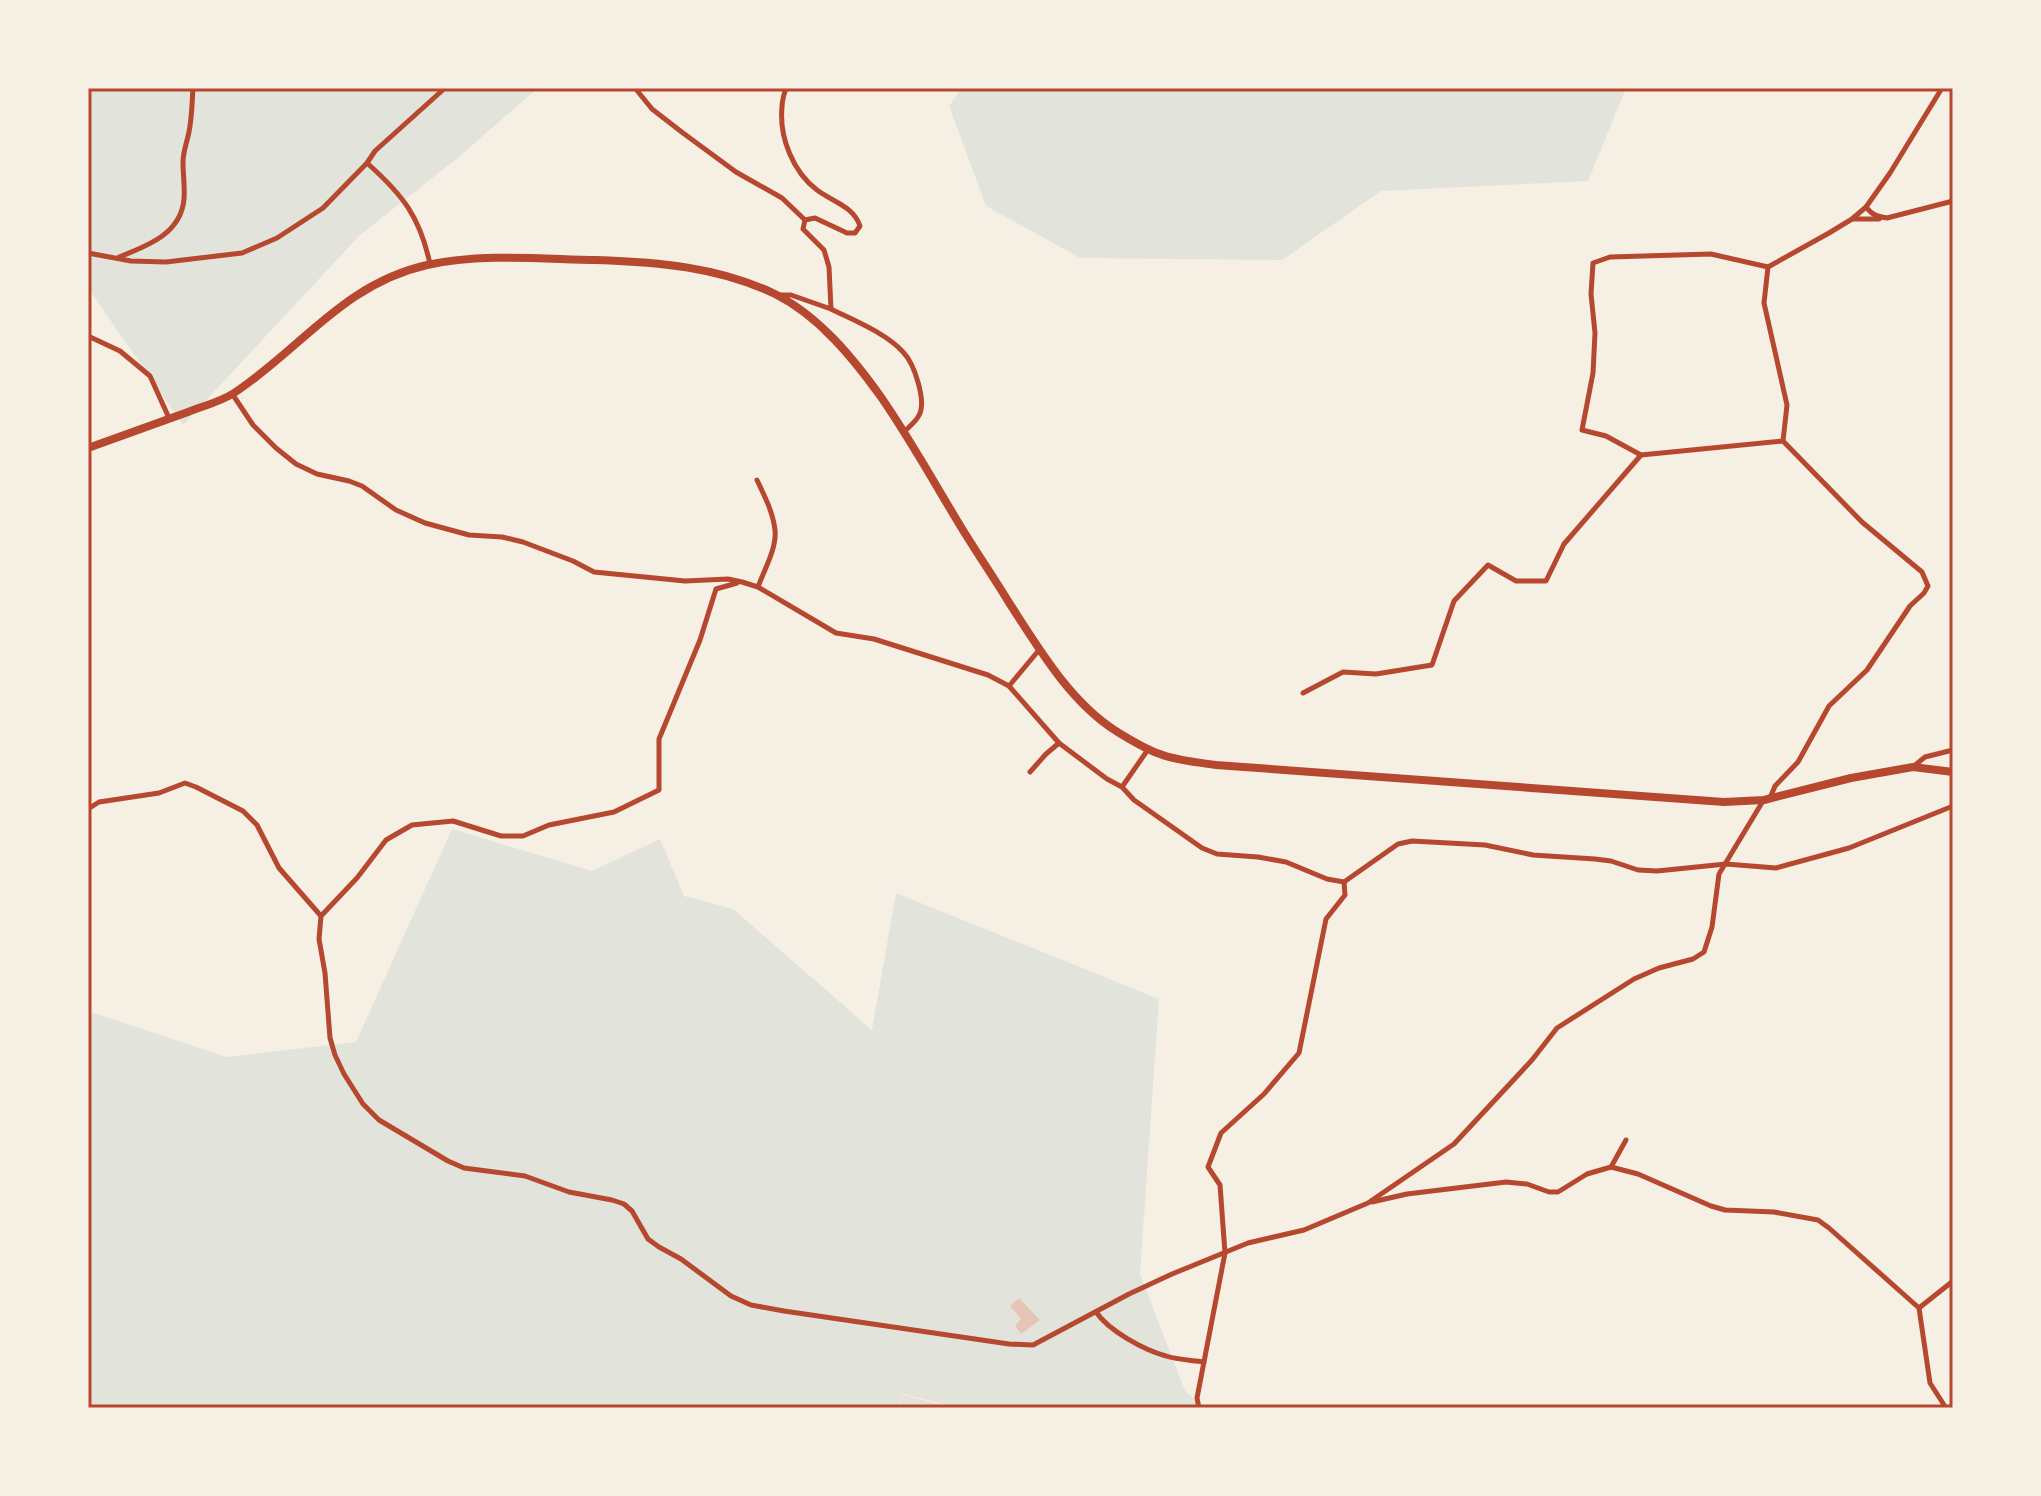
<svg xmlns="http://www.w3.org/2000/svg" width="2041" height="1496" viewBox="0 0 2041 1496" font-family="'Work Sans',sans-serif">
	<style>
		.green { fill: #e2e4dc }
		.building { fill: #e6c5b7 }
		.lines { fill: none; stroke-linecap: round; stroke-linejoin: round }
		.minor { stroke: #b5482f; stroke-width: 5 }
		.trunk { stroke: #b5482f; stroke-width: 8 }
		.neatline { fill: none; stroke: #b5482f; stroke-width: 3 }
	</style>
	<rect width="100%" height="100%" fill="#f6efe4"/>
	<g class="green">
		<polygon points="88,88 538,88 455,160 360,235 183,425 88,288"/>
		<polygon points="962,88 1626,88 1588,181 1381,191 1282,260 1080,258 986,206 949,106"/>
		<polygon points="452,829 592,871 660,839 684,896 733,909 872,1030 896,893 1159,999 1140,1274 1185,1391 1204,1408 958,1408 904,1394 898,1408 88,1408 88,1011 227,1057 356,1042"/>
		<polygon points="904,1395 953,1408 899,1408"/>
	</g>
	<polygon class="building" points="1019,1298 1040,1320 1021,1334 1015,1326 1021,1319 1010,1306"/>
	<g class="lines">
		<g class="minor">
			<polyline points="635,88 652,109 683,133 736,172 782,198 805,220"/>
			<path d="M786,88c-2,6 -4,12 -4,19 -3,30 11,65 35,83 16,12 36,16 43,36l-5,7h-8l-32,-15 -10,2 -2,9 21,21 5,17 2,42c22,11 55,24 72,43 11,11 25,51 15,65 -3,5 -9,10 -13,14"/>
			<polyline points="367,163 375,151 445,88"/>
			<path d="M1866,207c6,8 12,10 21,11l66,-17"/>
			<polyline points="1853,219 1879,219"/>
			<path d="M88,253l43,8 35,1 76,-9 35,-15 46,-30 44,-45c36,32 53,54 63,101"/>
			<path d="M119,257c28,-11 62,-23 65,-58 1,-12 -1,-25 -1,-37 0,-10 4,-20 6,-30 3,-15 3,-30 4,-44"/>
			<polyline points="778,295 791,295 831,309"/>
			<polyline points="88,336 120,351 150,376 169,418"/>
			<polyline points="233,395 253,425 276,448 296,464 317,474 349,481 362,486 396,510 425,523 469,535 502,537 523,542 573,561 594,572 685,581 728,579 742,582 758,587 836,633 874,639 988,675 1009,686 1059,743 1107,779 1122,787 1134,800 1202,848 1217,854 1258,857 1286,862 1327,879 1344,882 1398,844 1412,841 1485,845 1533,855 1595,859 1611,861 1638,870 1657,871 1726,864 1776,868 1849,848 1953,806"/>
			<polyline points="1641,455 1606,436 1582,430 1593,373 1595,333 1591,294 1593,263 1610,257 1711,254 1768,267"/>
			<path d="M757,480c7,15 16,32 18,50 2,18 -11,40 -17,57"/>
			<polyline points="1009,686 1039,650"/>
			<polyline points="1303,693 1343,672 1376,674 1432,665 1454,601 1488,565 1516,581 1546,581 1564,544 1641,455 1783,441"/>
			<polyline points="1914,766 1925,757 1953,750"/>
			<polyline points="1030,772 1046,754 1059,743"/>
			<polyline points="1122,787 1149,748"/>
			<polyline points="1770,798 1775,786 1798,762 1829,706 1867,670 1910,606 1924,593 1928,586 1922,572 1862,522 1783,441 1787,405 1764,303 1768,267 1829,233 1852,219 1866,207 1890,173 1942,88"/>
			<polyline points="88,809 99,802 159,793 185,783 196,787 243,811 257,825 279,868 321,916 319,939 325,973 330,1038 335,1055 344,1074 363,1104 379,1120 448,1161 464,1168 525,1176 569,1192 612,1200 624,1204 632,1211 648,1239 659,1247 681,1259 731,1296 751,1305 784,1311 1009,1344 1033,1345 1129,1294 1172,1274 1248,1243 1304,1230 1368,1203 1454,1144 1532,1060 1557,1028 1634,979 1659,968 1693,959 1704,952 1712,927 1719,874 1763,801"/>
			<polyline points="321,916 357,878 386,840 412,825 453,821 501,836 523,836 549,825 614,812 659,790 659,739 700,640 716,589 737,583"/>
			<polyline points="1611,1167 1626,1140"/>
			<polyline points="1372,1202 1407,1194 1506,1182 1527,1184 1549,1192 1558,1192 1587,1174 1611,1167 1638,1174 1711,1206 1725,1210 1774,1212 1818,1220 1829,1228 1919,1308 1930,1383 1946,1408"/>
			<polyline points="1919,1308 1953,1281"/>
			<path d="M1096,1312c13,19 48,38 70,44 12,4 26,4 38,6"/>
			<polyline points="1199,1408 1197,1398 1225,1253 1220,1185 1208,1167 1221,1133 1264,1094 1299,1053 1326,919 1345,895 1344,882"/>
		</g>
		<path class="trunk" d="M88,448c33,-12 66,-24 100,-36 15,-6 32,-10 46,-19 67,-44 109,-109 193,-128 54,-12 114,-6 169,-5 62,2 123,7 179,34 44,22 78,64 106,103 27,39 50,80 74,120 17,29 36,56 53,84 30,46 61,100 108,130 13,8 29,18 44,23 17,7 38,8 56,11l508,37 40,-2 87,-22 62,-11 40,5"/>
	</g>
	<rect width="2041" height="1496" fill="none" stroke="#f6efe4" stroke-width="180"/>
	<rect x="90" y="90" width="1861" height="1316" class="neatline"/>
</svg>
